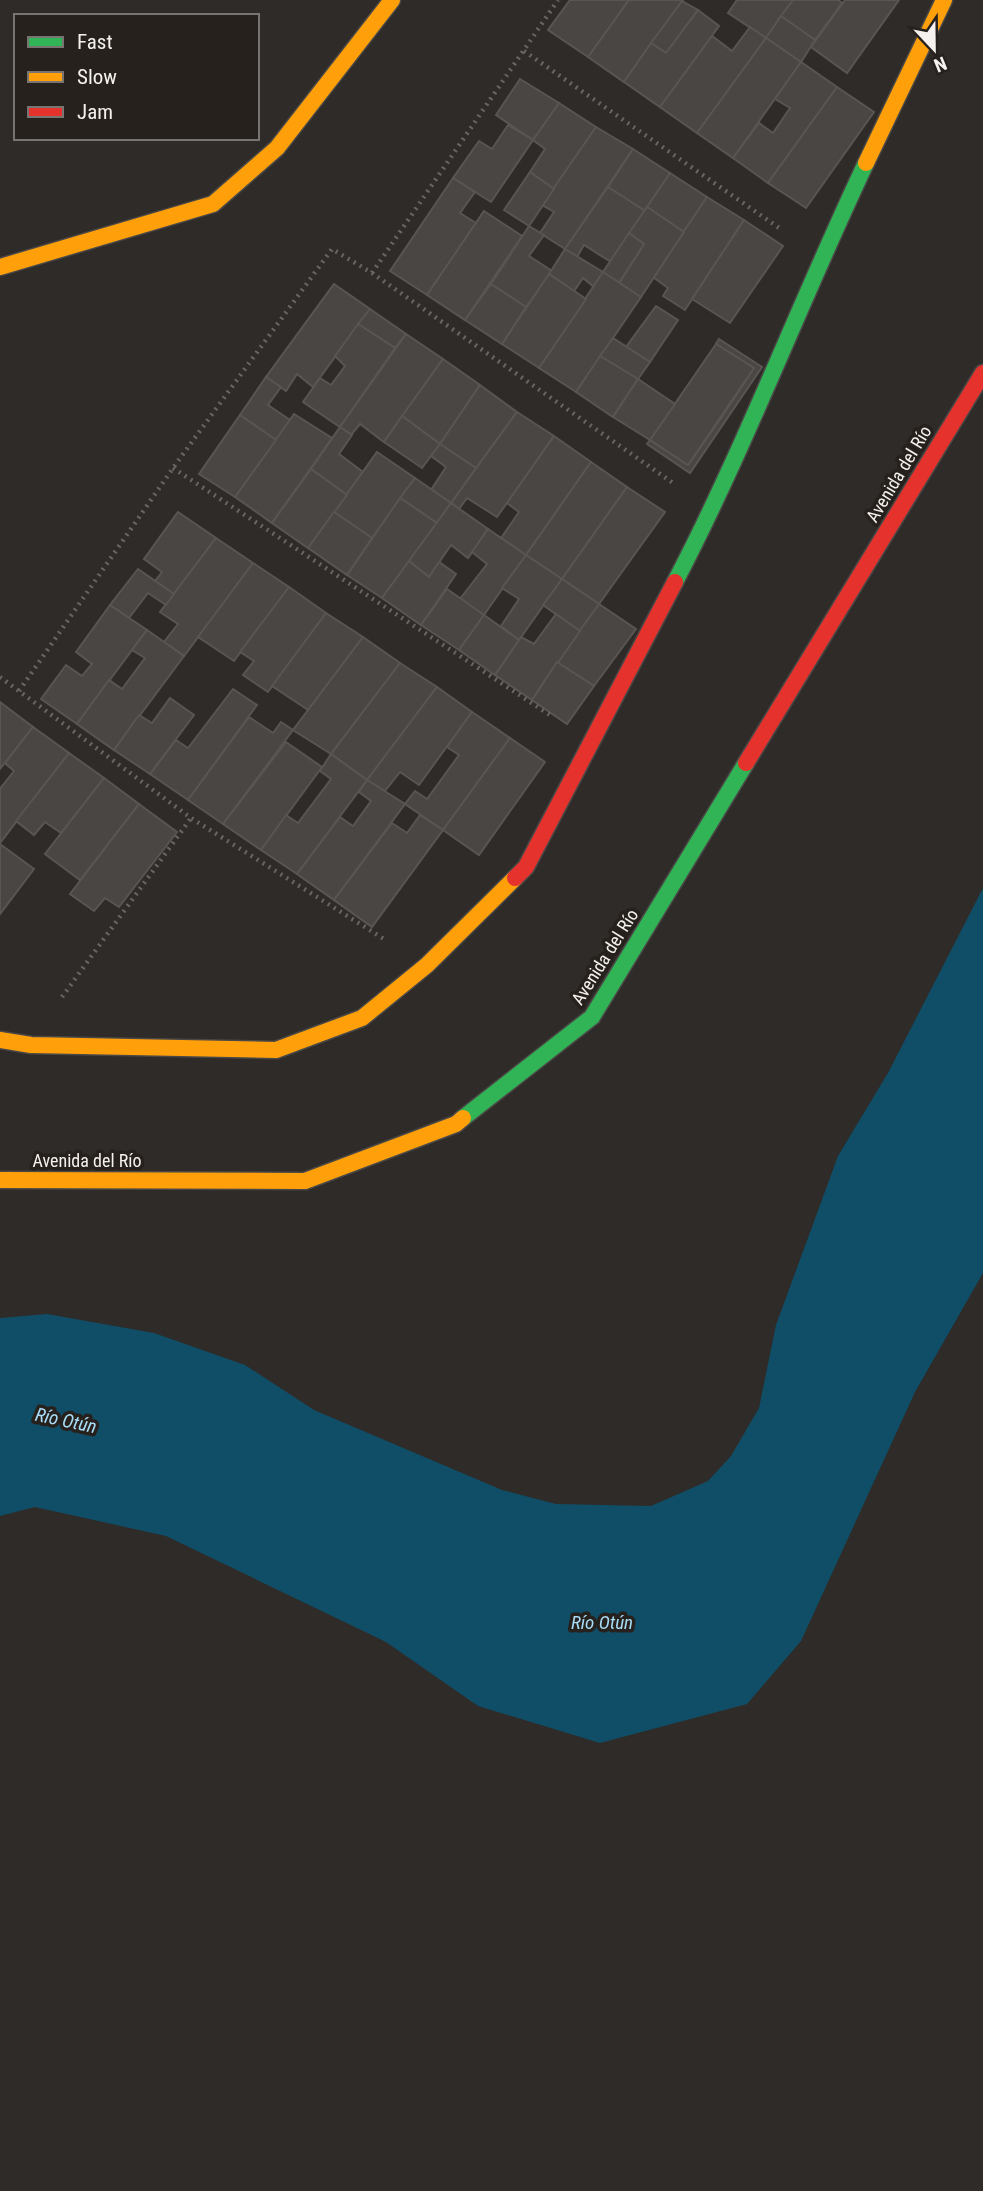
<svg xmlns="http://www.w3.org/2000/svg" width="983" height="2191" viewBox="0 0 983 2191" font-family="'Roboto Condensed',sans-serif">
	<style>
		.water { fill: #104e67 }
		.building { fill: #494644; stroke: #585553; stroke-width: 2 }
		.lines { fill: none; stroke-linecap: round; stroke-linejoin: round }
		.fast-casing { stroke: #4a4846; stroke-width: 19 }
		.slow-casing { stroke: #4a4846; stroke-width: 19 }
		.jam-casing { stroke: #4a4846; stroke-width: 19 }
		.path { stroke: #686664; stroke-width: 4.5; stroke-dasharray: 2 5; stroke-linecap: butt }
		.fast { stroke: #30b455; stroke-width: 16 }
		.slow { stroke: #ff9f0a; stroke-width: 16 }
		.jam { stroke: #e5322d; stroke-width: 16 }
		.labels { text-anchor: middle; stroke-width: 7; stroke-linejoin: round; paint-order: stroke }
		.street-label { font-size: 18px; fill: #f4f1ee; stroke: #26211d }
		.water-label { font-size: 19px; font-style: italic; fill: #a8dcf6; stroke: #26211d }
	</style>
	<rect width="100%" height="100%" fill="#2e2b28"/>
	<polygon class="water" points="983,888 983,1273 915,1392 801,1641 747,1704 600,1743 478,1706 386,1642 166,1536 35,1507 0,1516 0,1318 47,1314 154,1333 245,1365 314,1410 502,1490 556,1504 651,1506 708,1481 731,1456 759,1408 776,1325 838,1156 888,1073"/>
	<g class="building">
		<polygon points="570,0 629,0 588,57 548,30"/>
		<polygon points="629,0 683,0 624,82 588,57"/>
		<polygon points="737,0 793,0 766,38 728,13"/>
		<polygon points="793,0 838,0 842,3 815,40 781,16"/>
		<polygon points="845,0 899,0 847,73 811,47"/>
		<polygon points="682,1 698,10 666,53 651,43"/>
		<polygon points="698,10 719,26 660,107 624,82 651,43 666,53"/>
		<polygon points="781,16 815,40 801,62 766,38"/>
		<polygon points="750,27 766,38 697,133 660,107 712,36 732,51"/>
		<polygon points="766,38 801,62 733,158 697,133"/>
		<polygon points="801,62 837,87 768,183 733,158 759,123 773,133 790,108 775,99"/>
		<polygon points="520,79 559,103 533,140 496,115"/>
		<polygon points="837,87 874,112 806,208 768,183"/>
		<polygon points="559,103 596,127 554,189 530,172 545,149 533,140"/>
		<polygon points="508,125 533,140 491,202 453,178 479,141 492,149"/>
		<polygon points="596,127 633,149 565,249 540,233 554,212 542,205"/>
		<polygon points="633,149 670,173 645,211 608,187"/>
		<polygon points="530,172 554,189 529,226 504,210"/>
		<polygon points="670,173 707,197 684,232 647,207"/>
		<polygon points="453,178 475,192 460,213 476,223 427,295 390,271"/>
		<polygon points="608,187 645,211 611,262 584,245 577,257 565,249"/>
		<polygon points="707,197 744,220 685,310 663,296 668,288 653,277"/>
		<polygon points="647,207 684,232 641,297 619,283 644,244 629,233"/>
		<polygon points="484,211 522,236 465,320 427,295"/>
		<polygon points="744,220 783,246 730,323 692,299"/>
		<polygon points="529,226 544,235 529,256 552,271 526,307 491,284"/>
		<polygon points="629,233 644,244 619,283 603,272"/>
		<polygon points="565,249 603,272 594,287 583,278 574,291 549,274"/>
		<polygon points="603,272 641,297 576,392 539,368"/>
		<polygon points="549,274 586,299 539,368 502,344"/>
		<polygon points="334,284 370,309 313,387 297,374 286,391 266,377"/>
		<polygon points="491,284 526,307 502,344 465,320"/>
		<polygon points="656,306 678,320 650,362 626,347"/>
		<polygon points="370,309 406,334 395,348 358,324"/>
		<polygon points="358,324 395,348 340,427 303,402 320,378 331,385 345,366 335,356"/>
		<polygon points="406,334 443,359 384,442 360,424 351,435 340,427"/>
		<polygon points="613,338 650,362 638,379 600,356"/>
		<polygon points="719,339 762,367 690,473 647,444 650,440 688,465 721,418 754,368 716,344"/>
		<polygon points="716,344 754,368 688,465 650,440"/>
		<polygon points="600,356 638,379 613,417 576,392"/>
		<polygon points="443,359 480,385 440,444 402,416"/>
		<polygon points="266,377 281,387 268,405 290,420 276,440 240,415"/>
		<polygon points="638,379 675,404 650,440 613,417"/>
		<polygon points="480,385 517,412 476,468 440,444"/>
		<polygon points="517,412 554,436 497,517 467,498 459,509 451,503"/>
		<polygon points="294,414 332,438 272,523 235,497"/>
		<polygon points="240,415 276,440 235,497 199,474"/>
		<polygon points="402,416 440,444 422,468 384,442"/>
		<polygon points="340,427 352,435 339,454 363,472 347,495 311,469"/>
		<polygon points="554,436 591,462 526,555 501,538 519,512 507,503"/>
		<polygon points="440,444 476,468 451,503 431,490 446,467 431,456"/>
		<polygon points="377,452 415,478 372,538 334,512"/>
		<polygon points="591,462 627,487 562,579 526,555"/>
		<polygon points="311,469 347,495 308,548 272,523"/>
		<polygon points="415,478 451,503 437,523 400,498"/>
		<polygon points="627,487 665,512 599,604 562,579"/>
		<polygon points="400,498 437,523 382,598 347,575"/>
		<polygon points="451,503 488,529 468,558 451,545 429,577 409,561"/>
		<polygon points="178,512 216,538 174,594 155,581 162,572 144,559"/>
		<polygon points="334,512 372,538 347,575 308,548"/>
		<polygon points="488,529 526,555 484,615 460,599 487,564 472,552"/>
		<polygon points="216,538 253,563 184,656 164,642 178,624 160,612"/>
		<polygon points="526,555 562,579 519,640 501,626 519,599 502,588"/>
		<polygon points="409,561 429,577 439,562 456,574 421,625 382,598"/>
		<polygon points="253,563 289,587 234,661 198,637"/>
		<polygon points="138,569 174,594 166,605 148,593 129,618 110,605"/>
		<polygon points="562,579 599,604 580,631 543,605"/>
		<polygon points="289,587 326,613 268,692 243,675 254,661 240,652"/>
		<polygon points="447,589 484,615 459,650 421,625"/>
		<polygon points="599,604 636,629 594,686 557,662"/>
		<polygon points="110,605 147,630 77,724 41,699 66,665 82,676 92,664 76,652"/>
		<polygon points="326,613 363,637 308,710 272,686"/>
		<polygon points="556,614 580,631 532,700 495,675 521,637 534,644"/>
		<polygon points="484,615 519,640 495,675 459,650"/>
		<polygon points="147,630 184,656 114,750 77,724 109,680 122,689 145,658 132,650"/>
		<polygon points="363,637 400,663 331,754 293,730"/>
		<polygon points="557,662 594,686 567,724 532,700"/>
		<polygon points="400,663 437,687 367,780 331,754"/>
		<polygon points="437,687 472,712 419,785 400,772 385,791 367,780"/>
		<polygon points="233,689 257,705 188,800 150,774 176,740 188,748"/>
		<polygon points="170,698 194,715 150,774 114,750 139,715 152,723"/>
		<polygon points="0,702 33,727 0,769"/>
		<polygon points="472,712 510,738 443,830 405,804 415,791 427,799 459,755 447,747"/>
		<polygon points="249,717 273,733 281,722 293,730 223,824 188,800"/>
		<polygon points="33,727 69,753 0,843 0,789 14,771 5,763"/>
		<polygon points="510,738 545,762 479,855 443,830"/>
		<polygon points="286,742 322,767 261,850 223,824"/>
		<polygon points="69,753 104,778 61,833 45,822 34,835 16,821"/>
		<polygon points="331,754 367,780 297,874 261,850 286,815 298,823 331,779 320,771"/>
		<polygon points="104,778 139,804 80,880 45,854"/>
		<polygon points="367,780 405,804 334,900 297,874 340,817 353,826 371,801 359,792"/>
		<polygon points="139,804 177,832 119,907 105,898 94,911 70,894"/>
		<polygon points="420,815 443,830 372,927 334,900 392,823 407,833"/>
		<polygon points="0,844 34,869 0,914"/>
	</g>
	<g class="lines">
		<g class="fast-casing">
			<g id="fast">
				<path d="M675,582c71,-136 125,-280 191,-419"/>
				<polyline points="463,1118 592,1017 746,763"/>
			</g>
		</g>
		<g class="slow-casing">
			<g id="slow">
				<polyline points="866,163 944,0"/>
				<polyline points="0,267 213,204 277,148 392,0"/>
				<polyline points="0,1040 31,1045 276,1050 362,1018 427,965 515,878"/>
				<polyline points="0,1180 305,1181 456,1124 463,1118"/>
			</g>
		</g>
		<g class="jam-casing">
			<g id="jam">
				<polyline points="746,763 983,373"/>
				<polyline points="515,878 526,867 675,582"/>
			</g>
		</g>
		<g class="path">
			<polyline points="524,51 782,230"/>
			<polyline points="372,273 558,0"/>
			<polyline points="173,468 550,715"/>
			<polyline points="0,677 191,818 384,939"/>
			<polyline points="19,691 173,468 332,249 372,273 673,483"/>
			<polyline points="62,997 191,818"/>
		</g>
		<use href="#fast" class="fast"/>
		<use href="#slow" class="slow"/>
		<use href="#jam" class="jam"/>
	</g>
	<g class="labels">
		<g class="street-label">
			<text transform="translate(899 474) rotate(-59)" y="6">Avenida del Río</text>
			<text transform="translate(605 957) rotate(-58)" y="6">Avenida del Río</text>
			<text x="87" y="1167">Avenida del Río</text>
		</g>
		<g class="water-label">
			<text transform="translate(66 1420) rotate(12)" y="7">Río Otún</text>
			<text x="602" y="1629">Río Otún</text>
		</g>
	</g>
	<rect x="14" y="14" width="245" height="126" fill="#26211d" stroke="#787471" stroke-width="2"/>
	<rect x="28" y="37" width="35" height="10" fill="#30b455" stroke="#787471" stroke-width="2"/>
	<text x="77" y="49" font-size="21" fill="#f4f1ee">Fast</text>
	<rect x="28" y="72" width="35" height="10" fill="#ff9f0a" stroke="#787471" stroke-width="2"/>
	<text x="77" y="84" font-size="21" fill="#f4f1ee">Slow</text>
	<rect x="28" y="107" width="35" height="10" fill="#e5322d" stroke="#787471" stroke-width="2"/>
	<text x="77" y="119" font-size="21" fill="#f4f1ee">Jam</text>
	<g transform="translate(934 49) rotate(158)" stroke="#26211d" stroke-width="5" paint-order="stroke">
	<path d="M0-5L12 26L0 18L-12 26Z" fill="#f4f1ee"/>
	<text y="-10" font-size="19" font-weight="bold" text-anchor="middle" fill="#f4f1ee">N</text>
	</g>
</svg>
